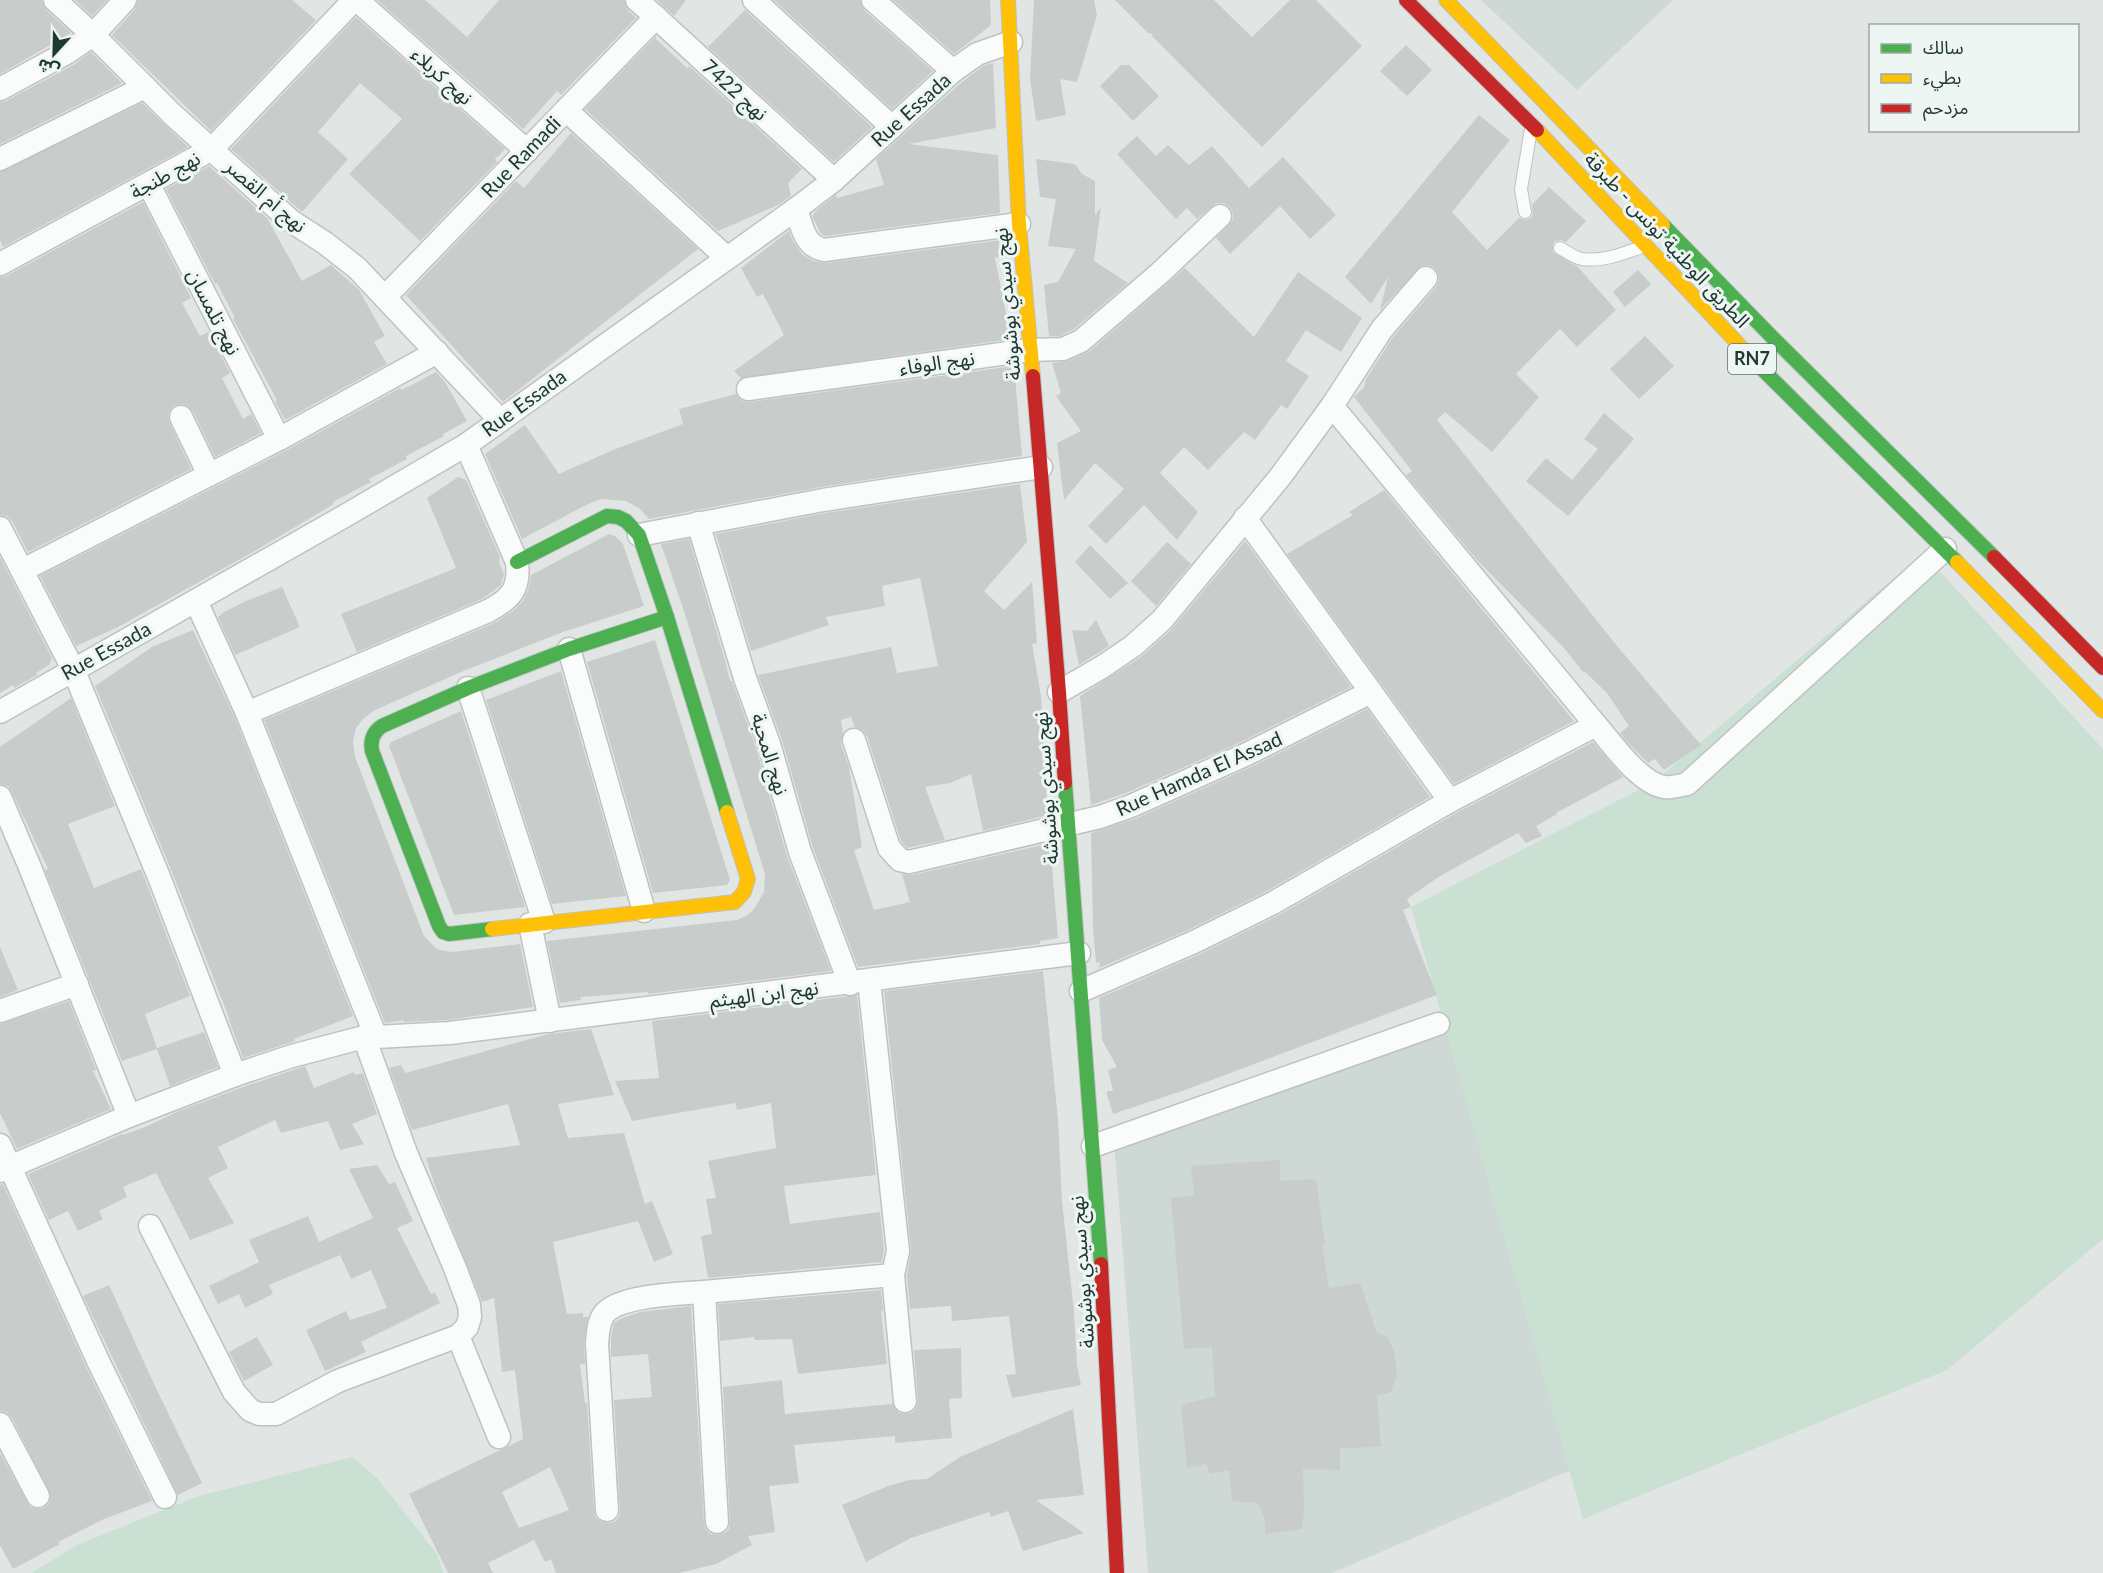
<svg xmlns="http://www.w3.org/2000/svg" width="2103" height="1573" viewBox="0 0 2103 1573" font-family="Lato,'Noto Sans Arabic',sans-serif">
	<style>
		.built { fill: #ced8d4 }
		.green { fill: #cae0d2 }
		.building { fill: #c8cdcc; fill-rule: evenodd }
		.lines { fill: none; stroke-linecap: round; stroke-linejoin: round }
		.lane-casing { stroke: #bec3c1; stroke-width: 14 }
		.street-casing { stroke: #bec3c1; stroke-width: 25 }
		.fast-casing { stroke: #bdc4c2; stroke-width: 16 }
		.slow-casing { stroke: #bdc4c2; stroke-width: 16 }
		.jam-casing { stroke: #bdc4c2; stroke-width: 16 }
		.lane { stroke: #fafbfb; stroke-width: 12 }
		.street { stroke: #fafbfb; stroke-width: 22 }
		.fast { stroke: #4caf50; stroke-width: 14 }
		.slow { stroke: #ffc107; stroke-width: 14 }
		.jam { stroke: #c62828; stroke-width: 14 }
		.labels { text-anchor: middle; stroke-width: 6; stroke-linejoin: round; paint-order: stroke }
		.shield { fill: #eef6f3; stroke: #5e716d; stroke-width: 1.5 }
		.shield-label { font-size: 18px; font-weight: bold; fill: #203834 }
		.street-label { font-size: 20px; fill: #203834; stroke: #eef6f3 }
	</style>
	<rect width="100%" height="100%" fill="#e1e6e4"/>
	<g class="built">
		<polygon points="1481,0 1673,0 1577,90"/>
		<polygon points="1449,1028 1573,1469 1332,1573 1148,1573 1114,1141"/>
	</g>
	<g class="green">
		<polygon points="1923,553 2103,749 2103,1239 1947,1370 1583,1519 1411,907 1654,782"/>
		<polygon points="352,1457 378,1479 437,1554 443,1573 31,1573 77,1545 199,1496"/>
	</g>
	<g class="building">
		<polygon points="0,0 42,0 46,10 71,33 0,74"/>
		<polygon points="75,0 107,0 92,16"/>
		<polygon points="138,0 292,0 316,20 211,131 112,35 135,9"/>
		<polygon points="377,0 425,0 467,37 499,0 624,0 628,10 636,18 561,95 557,91 523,129"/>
		<polygon points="657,0 686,0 674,16"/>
		<polygon points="774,0 860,0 864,10 933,71 892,109"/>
		<polygon points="893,0 990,0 991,25 954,54"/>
		<polygon points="1034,0 1094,0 1097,15 1077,82 1060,79 1066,115 1036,121 1030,78"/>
		<polygon points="1115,0 1214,0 1252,37 1290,0 1316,0 1362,46 1262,147 1152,36 1153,34 1148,33"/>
		<polygon points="745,10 872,127 834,162 708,47"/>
		<polygon points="356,17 505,149 495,159 497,162 420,241 349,174 402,119 360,83 318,132 348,159 302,212 231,149"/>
		<polygon points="656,36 656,39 687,68 689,66 802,169 788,183 791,196 778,205 718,231 585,109"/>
		<polygon points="1406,45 1432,70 1407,96 1380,71"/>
		<polygon points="91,52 122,83 0,144 0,102 6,101 75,64"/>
		<polygon points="993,63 996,128 908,144 998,155 1000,213 825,236 821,234 812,216 818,209 836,195 837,198 884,185 876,159 962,82 983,66"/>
		<polygon points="1121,65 1129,65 1159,96 1133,121 1100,86"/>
		<polygon points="142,103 188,147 3,247 0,240 0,172"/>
		<polygon points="1479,115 1510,140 1452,212 1487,250 1519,218 1526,220 1531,218 1533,214 1532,205 1549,187 1586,221 1566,242 1561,240 1555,241 1553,244 1553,252 1577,266 1616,310 1577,347 1560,329 1516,374 1539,397 1492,452 1445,412 1437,420 1617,646 1701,745 1664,770 1655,759 1648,763 1628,743 1620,733 1629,726 1607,693 1584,671 1583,672 1564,648 1477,560 1406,475 1412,471 1354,397 1364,387 1366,379 1393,337 1436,287 1439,280 1438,273 1434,267 1428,265 1421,266 1380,310 1388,277 1371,304 1345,277"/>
		<polygon points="571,133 698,249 503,402 406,295 516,181 524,188"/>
		<polygon points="1137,136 1156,156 1168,145 1189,165 1212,146 1249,188 1283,157 1336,215 1310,239 1280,206 1230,254 1216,238 1233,220 1233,213 1230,207 1224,203 1216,203 1197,219 1187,208 1176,219 1117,154"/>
		<polygon points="1036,159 1075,164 1082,174 1095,181 1095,215 1101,207 1094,261 1128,283 1074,329 1060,336 1049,336 1044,285 1058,282 1076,249 1048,246 1056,199 1040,197"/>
		<polygon points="209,166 267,218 302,281 331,265 359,290 385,336 374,342 387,364 285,420 275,401 277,400 233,319 235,318 217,283 215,284 166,189"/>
		<polygon points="143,202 191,298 182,303 200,336 209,332 230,373 222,378 243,419 251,414 261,433 215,457 193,411 188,406 183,404 175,405 170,410 168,415 169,422 191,469 28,552 12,521 7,516 0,515 0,277 6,276"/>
		<polygon points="789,231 793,241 802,254 813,261 825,263 1002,240 1004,256 995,258 1011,339 741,378 734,371 784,335 763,294 757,297 741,268"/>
		<polygon points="1185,268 1254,337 1298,272 1362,318 1341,352 1306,330 1286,361 1309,376 1287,409 1281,405 1255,440 1244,432 1208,470 1184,447 1160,473 1198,512 1177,540 1144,505 1106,544 1088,526 1124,489 1095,463 1064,500 1057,443 1081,431 1056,396 1061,393 1052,363 1068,361 1090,351"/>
		<polygon points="1638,270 1651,284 1625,307 1613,292"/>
		<polygon points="1645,336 1674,366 1639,399 1610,369"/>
		<polygon points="1014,366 1022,456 821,487 649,519 639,508 626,501 601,499 588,504 522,539 485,454 525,425 559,474 613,450 683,424 679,409 736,394 742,401 750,402"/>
		<polygon points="436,372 445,382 467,421 443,434 444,436 406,456 407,459 369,479 371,482 333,502 334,504 253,552 118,627 76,646 40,576 285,451 400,388 402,390"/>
		<polygon points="1604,413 1634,439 1568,516 1526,481 1546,458 1572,480 1598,449 1584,439"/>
		<polygon points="458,477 466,480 500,557 499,562 504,574 501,585 482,599 357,652 341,614 456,568 427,498"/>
		<polygon points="1020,484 1027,542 984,591 1004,610 1032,582 1037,643 1032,644 1041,696 1048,815 983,831 971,774 950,783 925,787 945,840 907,848 901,841 867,736 863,730 855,727 851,717 841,720 843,733 841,744 849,767 862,847 854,850 874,910 910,902 902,874 912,875 1050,843 1058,938 1040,941 1040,944 858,967 813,848 782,740 758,675 891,647 897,673 938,666 920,578 882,586 885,606 826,617 829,625 751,651 716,534 825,513"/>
		<polygon points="1384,490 1574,721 1454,784 1287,554 1353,515 1349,512"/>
		<polygon points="609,534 615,536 623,544 644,606 563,632 461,672 375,710 364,718 356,728 353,742 355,757 424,936 437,949 451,952 520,944 533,1007 449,1020 404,1022 404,1020 385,1023 264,720 494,623 512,612 523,601 528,590 531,575"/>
		<polygon points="689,539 725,660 730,681 732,681 756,748 787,856 831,971 648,994 648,992 580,997 581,1000 560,1003 547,941 737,920 746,916 754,909 764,892 765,874 684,611 661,544"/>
		<polygon points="1245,541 1351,687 1241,742 1126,793 1091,805 1080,696 1141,657 1171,630"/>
		<polygon points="1167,542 1191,564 1156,606 1131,581"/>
		<polygon points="1090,545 1128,583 1110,599 1075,562"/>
		<polygon points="0,557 52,658 49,665 36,673 37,675 14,688 13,685 0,693"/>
		<polygon points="282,587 300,627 235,655 218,617 224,612 246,601"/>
		<polygon points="1096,620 1109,646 1079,665 1072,630 1087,631"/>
		<polygon points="193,630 235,718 353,1016 294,1039 295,1041 243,1058 229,1020 230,1020 172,872 95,686 152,647"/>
		<polygon points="655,640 730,880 727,885 653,893 587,662"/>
		<polygon points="561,671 626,896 552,904 486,700"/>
		<polygon points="71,698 115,806 68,824 94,888 141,869 190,996 145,1014 157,1048 204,1032 218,1067 170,1086 157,1049 122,1061 45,870 48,869 12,792 8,786 0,784 0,747"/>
		<polygon points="1367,709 1430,797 1267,891 1188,930 1099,968 1100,962 1096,963 1093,927 1091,833 1137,818 1253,766"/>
		<polygon points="461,711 525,907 454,915 389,746 391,742"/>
		<polygon points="1593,742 1623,777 1556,813 1557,814 1536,826 1542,836 1526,843 1518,833 1440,876 1407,899 1411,907 1403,910 1437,995 1185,1090 1113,1114 1107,1095 1107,1091 1113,1091 1108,1070 1117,1067 1102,1040 1099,998 1200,954 1279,915 1456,813"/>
		<polygon points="0,947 18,990 0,997"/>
		<polygon points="1043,971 1058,1119 1062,1201 1074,1312 1077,1365 1081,1385 1012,1398 1006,1375 1016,1374 1009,1316 952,1321 951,1306 910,1309 907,1276 911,1250 884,991"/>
		<polygon points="857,995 876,1175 784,1186 790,1224 880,1212 884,1250 882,1262 708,1278 701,1236 712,1234 706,1199 716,1198 708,1161 776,1148 771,1103 737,1110 735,1103 632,1121 615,1081 659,1078 652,1021"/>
		<polygon points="69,1001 96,1070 93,1071 111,1109 17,1149 0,1113 0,1024"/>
		<path d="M591,1029l23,66 -56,9 10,34 56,-5 21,71 7,-3 21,53 -19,8 -16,-41 -85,21 14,72 16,-1v4h5l-4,26 1,21h-5l5,39h2l7,108 2,7 6,4 6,1 6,-1 5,-5 1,-7 -6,-110 38,-3 -4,-43 -37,3v-20l3,-14 6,-4 20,-7 51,-6 13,217 2,7 5,4 7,1 7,-2 4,-4 1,-7 -7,-135 59,-7 3,34 107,-10 7,9 8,1 6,-2 4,-6 1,-6 -4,-50 47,-2 1,50 -13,1 3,39 -57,5v-7l-101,9 5,38 -30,3 6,46 -27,4 4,9 -36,19 -37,9h-123l-5,-14 -6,3 -11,-22 -46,23 5,10h-45l-39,-79 114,-55 -8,-69 -13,2 -8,-74 -12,4 -48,-119 -8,-25 94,-13 -12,-41 -96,26 -23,-62 12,-3 4,8 144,-39zM550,1467l19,43 -50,18 -17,-36z"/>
		<polygon points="305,1066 314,1088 354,1072 355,1075 363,1073 377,1114 352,1124 364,1144 340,1150 328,1121 281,1133 275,1120 218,1147 228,1168 208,1178 234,1223 190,1240 156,1173 123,1187 127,1197 99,1211 103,1219 78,1231 68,1211 49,1220 28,1174 122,1134 123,1135 145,1127 179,1111 240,1088"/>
		<polygon points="1280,1160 1280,1181 1316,1179 1325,1244 1322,1244 1329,1288 1360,1283 1376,1331 1388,1338 1394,1350 1397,1374 1391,1392 1377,1396 1381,1447 1340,1448 1340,1470 1303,1469 1304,1513 1302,1529 1265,1534 1265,1519 1258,1503 1232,1501 1229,1470 1210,1474 1206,1464 1187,1468 1181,1405 1215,1396 1212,1347 1184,1349 1171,1198 1194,1195 1191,1166"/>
		<polygon points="377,1165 389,1184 395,1182 413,1221 397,1228 431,1294 435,1292 440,1303 361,1342 366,1352 325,1371 306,1330 346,1311 350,1320 387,1308 371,1270 351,1279 340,1255 269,1285 273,1294 245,1308 239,1294 218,1304 209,1286 259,1262 249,1240 308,1216 319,1242 373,1218 349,1169"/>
		<polygon points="3,1184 87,1369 152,1501 104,1519 58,1542 60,1544 13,1569 0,1545 0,1453 30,1507 37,1509 44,1508 49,1504 51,1496 12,1418 7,1412 0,1411 0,1185"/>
		<polygon points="109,1285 153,1382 202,1483 178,1495 83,1296"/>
		<polygon points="881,1290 883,1311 881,1311 887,1364 798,1374 792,1339 755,1340 754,1337 720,1341 718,1304"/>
		<polygon points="257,1337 273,1365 244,1381 229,1352"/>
		<polygon points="1073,1409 1084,1495 1036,1500 1084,1533 1023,1551 1008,1511 991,1517 989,1512 911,1538 866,1562 842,1505 888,1486 909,1480 927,1479 960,1457"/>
	</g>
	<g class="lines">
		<g class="lane-casing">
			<g id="lane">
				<polyline points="1525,212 1521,189 1531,129"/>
				<path d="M1560,248c7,4 15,10 22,11 21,3 43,-6 62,-13"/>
			</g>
		</g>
		<g class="street-casing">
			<g id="street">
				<polyline points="55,0 93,35 173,115 291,221 325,243 357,268 500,420"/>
				<polyline points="357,0 527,151"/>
				<polyline points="637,0 834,180"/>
				<polyline points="754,0 892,127"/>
				<polyline points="873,0 953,71"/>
				<polyline points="0,89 68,52 93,35 125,0"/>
				<polyline points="566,110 727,258"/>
				<polyline points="0,159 145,87"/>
				<polyline points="149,185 279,439"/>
				<path d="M796,209c6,17 8,37 28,41l195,-26"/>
				<polyline points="0,264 212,149 354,0"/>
				<polyline points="385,297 656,17"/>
				<polyline points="748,389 1030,350 1063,349 1081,341 1161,272 1220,216"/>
				<path d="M1332,406l264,319c16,18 43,58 68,62 8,1 15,-1 23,-3l258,-235"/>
				<polyline points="181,417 209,475"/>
				<polyline points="1245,518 1450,801"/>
				<polyline points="698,523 745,678 769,744 800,852 850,984"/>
				<polyline points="0,528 73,669 159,877 235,1075"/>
				<polyline points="639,535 823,500 1041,467"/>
				<polyline points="23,570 279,439 437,352"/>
				<polyline points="196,601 247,713 376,1037 450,1033 1079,953"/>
				<polyline points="569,649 644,911"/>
				<polyline points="468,688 544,922"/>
				<polyline points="1059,692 1102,667 1133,646 1162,620 1280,477 1332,406 1382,329 1426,278"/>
				<polyline points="0,712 343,517 466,445 796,209 834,180 953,71 977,54 1011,42"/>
				<path d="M247,713l241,-102c23,-12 32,-22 29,-49l-51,-117"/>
				<polyline points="854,740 889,848 900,860 909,862 1100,817 1131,806 1247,754 1371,692"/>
				<polyline points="0,797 29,865 129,1116"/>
				<polyline points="530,924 550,1021"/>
				<polyline points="869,981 898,1251 893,1275 905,1401"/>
				<polyline points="1081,991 1194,942 1273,903 1450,801 1596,725"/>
				<polyline points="0,1011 77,984"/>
				<polyline points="364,1037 406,1153 455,1268 469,1305 470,1317 467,1327 458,1336 499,1437"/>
				<polyline points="0,1145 99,1363 165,1497"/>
				<polyline points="1093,1146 1438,1024"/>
				<polyline points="0,1171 129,1116 235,1075 292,1056 364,1037 376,1037"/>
				<polyline points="150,1226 234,1392 250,1410 259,1414 276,1414 338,1381 458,1336"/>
				<polyline points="0,1424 38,1496"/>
				<path d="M607,1510l-10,-166c1,-11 1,-23 8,-31 16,-18 75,-19 99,-21"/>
				<polyline points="717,1522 704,1292 893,1275"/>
			</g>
		</g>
		<g class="fast-casing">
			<g id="fast">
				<polyline points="1663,225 1771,336 1994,557"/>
				<polyline points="1759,366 1957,562"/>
				<polyline points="517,562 607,516 618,517 626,521 639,535 667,617 727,812"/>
				<polyline points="1065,783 1101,1264"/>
				<path d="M492,929l-43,5 -6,-2 -4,-6 -67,-175c-2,-11 1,-19 10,-25l86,-38 101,-39 98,-32"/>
			</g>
		</g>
		<g class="slow-casing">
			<g id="slow">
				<polyline points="1008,0 1019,224 1033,376"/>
				<polyline points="1446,0 1663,225"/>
				<polyline points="1537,130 1759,366"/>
				<polyline points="1957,562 2103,711"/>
				<polyline points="492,929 735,902 744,892 748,879 727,812"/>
			</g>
		</g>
		<g class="jam-casing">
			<g id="jam">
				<polyline points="1406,0 1537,130"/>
				<polyline points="1033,376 1059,692 1065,783"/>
				<polyline points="1994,557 2103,668"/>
				<polyline points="1101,1264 1117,1573"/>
			</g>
		</g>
		<use href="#lane" class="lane"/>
		<use href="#street" class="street"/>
		<use href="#fast" class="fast"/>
		<use href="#slow" class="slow"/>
		<use href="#jam" class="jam"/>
	</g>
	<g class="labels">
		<rect class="shield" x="1728" y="344" width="48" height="30" rx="4.5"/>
		<g class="shield-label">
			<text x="1752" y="365">RN7</text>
		</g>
		<g class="street-label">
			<text transform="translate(442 76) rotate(42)" y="7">نهج كربلاء</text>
			<text transform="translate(735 90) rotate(42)" y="7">نهج 7422</text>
			<text transform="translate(911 110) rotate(-42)" y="7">Rue Essada</text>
			<text transform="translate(521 157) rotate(-46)" y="7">Rue Ramadi</text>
			<text transform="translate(165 175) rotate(-29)" y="7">نهج طنجة</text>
			<text transform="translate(266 196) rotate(41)" y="7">نهج أم القصر</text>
			<text transform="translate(1667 240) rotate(47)" y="7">الطريق الوطنية تونس - طبرقة</text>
			<text transform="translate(1007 304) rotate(-95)" y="7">نهج سيدي بوشوشة</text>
			<text transform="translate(214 312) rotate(63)" y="7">نهج تلمسان</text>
			<text transform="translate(937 363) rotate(-8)" y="7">نهج الوفاء</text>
			<text transform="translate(524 403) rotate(-36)" y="7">Rue Essada</text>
			<text transform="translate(106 651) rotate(-29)" y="7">Rue Essada</text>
			<text transform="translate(770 754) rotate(73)" y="7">نهج المحبة</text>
			<text transform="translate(1199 774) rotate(-24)" y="7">Rue Hamda El Assad</text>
			<text transform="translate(1046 788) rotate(-94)" y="7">نهج سيدي بوشوشة</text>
			<text transform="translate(764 994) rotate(-7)" y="7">نهج ابن الهيثم</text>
			<text transform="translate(1082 1272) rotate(-94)" y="7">نهج سيدي بوشوشة</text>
		</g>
	</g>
	<rect x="1869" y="24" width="210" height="108" fill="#eef6f3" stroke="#9caaa7" stroke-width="1.5"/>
	<rect x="1881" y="44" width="30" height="9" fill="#4caf50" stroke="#9caaa7" stroke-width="1.5"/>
	<text x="1923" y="54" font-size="18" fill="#203834">سالك</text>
	<rect x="1881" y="74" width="30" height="9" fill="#ffc107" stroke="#9caaa7" stroke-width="1.5"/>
	<text x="1923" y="84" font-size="18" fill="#203834">بطيء</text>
	<rect x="1881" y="104" width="30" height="9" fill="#c62828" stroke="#9caaa7" stroke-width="1.5"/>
	<text x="1923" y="114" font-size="18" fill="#203834">مزدحم</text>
	<g transform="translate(54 54) rotate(202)" stroke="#eef6f3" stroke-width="4.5" paint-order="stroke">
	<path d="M0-4.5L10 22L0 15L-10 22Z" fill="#203834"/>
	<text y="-9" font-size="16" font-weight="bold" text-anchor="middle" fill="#203834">ش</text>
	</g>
</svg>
